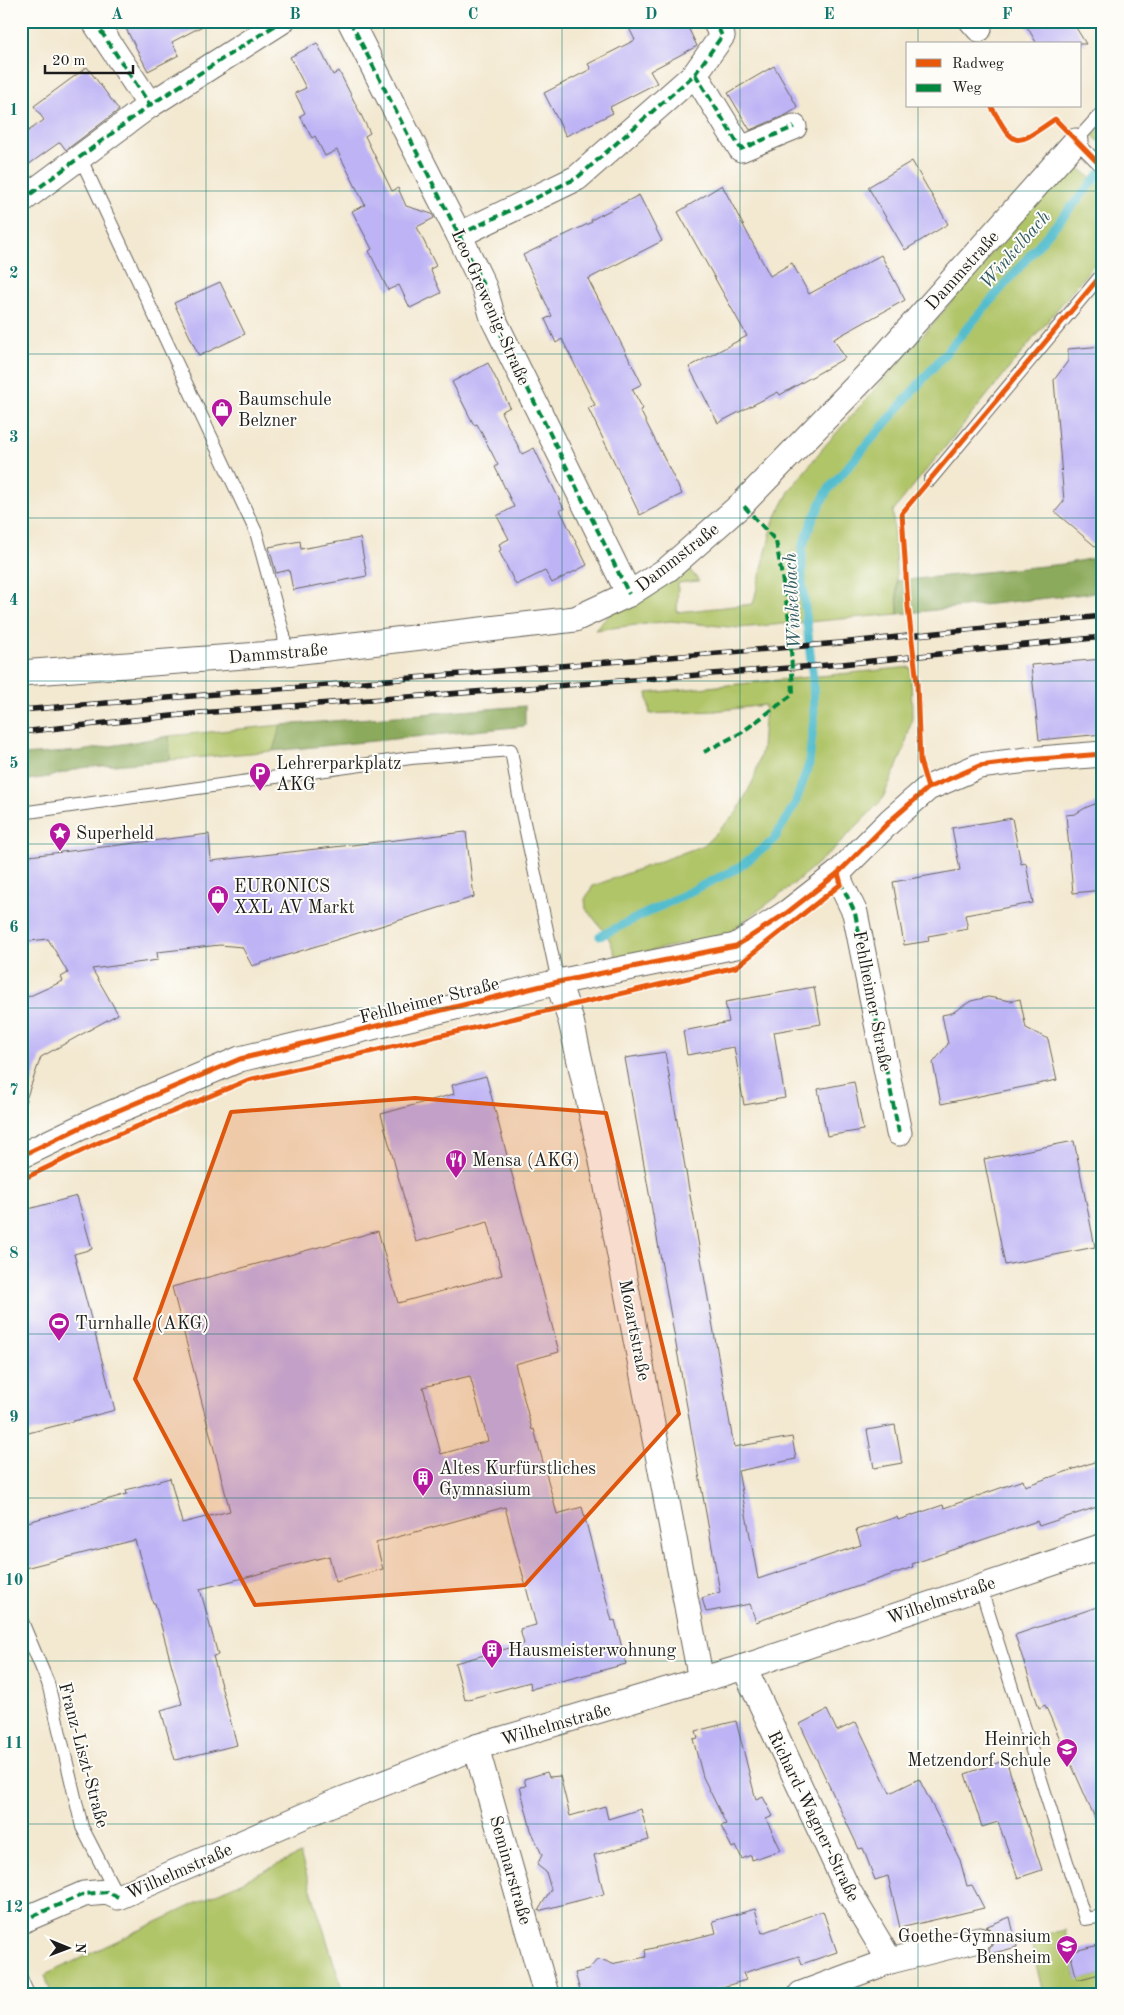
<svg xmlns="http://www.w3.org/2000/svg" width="1124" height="2015" viewBox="0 0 1124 2015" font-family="'Old Standard TT',serif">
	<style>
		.green { fill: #b0c468; stroke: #667042 }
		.forest { fill: #8caa5c; stroke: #54633c }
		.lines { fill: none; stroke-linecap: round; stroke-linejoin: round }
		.stream { stroke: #52bdce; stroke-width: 9 }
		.building { fill: #bdb3f5; fill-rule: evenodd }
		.service-casing { stroke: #67635b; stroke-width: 14 }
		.minor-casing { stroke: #67635b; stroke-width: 27 }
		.service { stroke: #fff; stroke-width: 12 }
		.minor { stroke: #fff; stroke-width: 25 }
		.rail-casing { stroke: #1c1c1c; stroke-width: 5.5 }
		.rail { stroke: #fdfcf7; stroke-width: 4; stroke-dasharray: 11; stroke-linecap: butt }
		.quiet { stroke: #00873e; stroke-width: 4; stroke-dasharray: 8 4; stroke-linecap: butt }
		.cycleway-casing { stroke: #fdfcf7; stroke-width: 8 }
		.cycleway { stroke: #e8590c; stroke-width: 5 }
		.marked { fill: #de560d; fill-opacity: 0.2; stroke: #de560d; stroke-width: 4; stroke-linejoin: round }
		.grid { fill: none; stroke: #0f766e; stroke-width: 1; stroke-opacity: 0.55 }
		.labels { text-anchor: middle; stroke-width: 4; stroke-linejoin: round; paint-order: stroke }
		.street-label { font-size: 18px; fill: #1c1c1c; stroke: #fdfcf7 }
		.poi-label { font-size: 18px; fill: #1c1c1c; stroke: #fdfcf7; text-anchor: start }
		.water-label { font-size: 19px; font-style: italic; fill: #325c63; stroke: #fdfcf7 }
		.neatline { fill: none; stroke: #0f766e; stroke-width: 2 }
		.grid-label { font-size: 16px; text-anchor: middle; font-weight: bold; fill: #0f766e }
	</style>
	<rect width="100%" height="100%" fill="#fdfcf7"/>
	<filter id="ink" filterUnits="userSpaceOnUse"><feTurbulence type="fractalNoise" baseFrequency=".02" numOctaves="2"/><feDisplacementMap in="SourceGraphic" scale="10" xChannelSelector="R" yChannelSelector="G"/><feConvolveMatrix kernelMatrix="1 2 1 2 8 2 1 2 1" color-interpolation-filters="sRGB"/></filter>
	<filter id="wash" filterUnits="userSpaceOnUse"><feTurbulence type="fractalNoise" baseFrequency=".0096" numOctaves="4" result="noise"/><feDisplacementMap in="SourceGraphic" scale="20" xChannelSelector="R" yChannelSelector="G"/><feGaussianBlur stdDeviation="1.12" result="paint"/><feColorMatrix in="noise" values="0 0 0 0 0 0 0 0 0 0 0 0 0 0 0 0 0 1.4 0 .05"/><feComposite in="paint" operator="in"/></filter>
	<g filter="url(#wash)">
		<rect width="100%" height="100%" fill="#f3e8d0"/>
		<g class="green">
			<polygon points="1103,124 1103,145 1093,136"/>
			<polygon points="1072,163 1103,187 1103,253 893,511 898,614 739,628 670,621 595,630 629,594 680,558 699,581 678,583 677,612 753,604 774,520 790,490 823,448 938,318 1007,233"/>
			<polygon points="911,667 912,718 904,750 882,800 837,846 789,888 728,933 617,959 608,936 586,909 585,899 593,886 704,845 737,812 754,779 762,749 765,705 715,711 650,714 647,693"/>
			<polygon points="281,725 273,751 170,760 169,736"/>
			<polygon points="300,1854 343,1992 51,1994 45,1975"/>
			<polygon points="1065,1930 1077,1979 1103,1973 1103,1994 1043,1994 1030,1938"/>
		</g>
		<g class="forest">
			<polygon points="1099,557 1103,561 1103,592 898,614 897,581 1063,564"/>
			<polygon points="525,706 525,726 273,751 281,725"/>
			<polygon points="169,736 170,760 80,768 49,777 21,781 21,755 81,751"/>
		</g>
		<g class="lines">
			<polyline class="stream" points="600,936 738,868 773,841 795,804 809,764 814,717 813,679 802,580 802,548 813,519 827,491 1103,170"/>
		</g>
		<g id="blocks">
			<g class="building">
				<polygon points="122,21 212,21 172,42 179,55 148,71"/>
				<polygon points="641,21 685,21 697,46 650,71 657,83 610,107 613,113 566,136 544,93 591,69 588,64 635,40 629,28"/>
				<polygon points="1024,21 1072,21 1086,44 1037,44"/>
				<polygon points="317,43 333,75 339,71 370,133 365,136 392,191 398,188 406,206 432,214 434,218 417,227 436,266 430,269 441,293 410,308 399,285 388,290 369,251 372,249 352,211 365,205 337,150 325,156 315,136 312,138 300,116 305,113 295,93 306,88 290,57"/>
				<polygon points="774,66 798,108 786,115 750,130 728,93"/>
				<polygon points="87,67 119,110 66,150 60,142 21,170 21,136 44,120 34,106"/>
				<polygon points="912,161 948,224 905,250 868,187"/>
				<polygon points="722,185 770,276 792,263 809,294 881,255 905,300 834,339 845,358 780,395 778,392 718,423 689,367 747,336 678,212"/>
				<polygon points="639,195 662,241 588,279 642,384 632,389 643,409 640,410 682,494 640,515 588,408 595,405 562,339 556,343 545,319 552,316 523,255 592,222 591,220"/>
				<polygon points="220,282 245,334 199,356 174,303"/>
				<polygon points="1103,346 1103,553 1055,512 1064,501 1054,380 1068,361 1068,349"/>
				<polygon points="488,363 510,407 501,412 522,454 534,448 564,509 560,510 587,565 552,583 545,571 516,585 499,551 501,550 499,544 509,539 497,516 514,507 495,467 498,465 477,424 474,425 452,382"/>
				<polygon points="360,538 367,576 293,590 289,570 276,573 269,547 300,541 301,549"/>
				<polygon points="1103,659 1103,734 1039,740 1031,665"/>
				<polygon points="1103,801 1103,890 1073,893 1066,815 1075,814 1087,807"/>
				<polygon points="1012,818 1021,864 1026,863 1033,903 965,915 968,929 928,936 929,941 904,945 893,882 960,870 952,828"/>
				<polygon points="466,832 474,897 252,966 242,947 220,945 157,952 158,960 92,969 118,1014 41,1057 24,1105 21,1104 21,1000 63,981 61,977 68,973 48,939 21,942 21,857 209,834 211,861"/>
				<polygon points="814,987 821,1024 774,1032 785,1098 744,1105 734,1047 687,1055 683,1031 729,1022 725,1002"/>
				<polygon points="988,997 1011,1001 1020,999 1026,1028 1048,1039 1057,1080 941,1104 933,1063 948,1044 942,1015 952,1013 971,1001"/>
				<polygon points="665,1052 734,1447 792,1437 796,1459 738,1471 758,1579 861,1545 856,1530 897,1517 898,1520 943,1505 944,1508 1023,1480 1025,1486 1097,1461 1103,1478 1103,1505 1039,1526 1037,1521 912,1564 913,1567 756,1622 750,1604 706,1612 702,1598 720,1592 625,1058"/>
				<path d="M486,1076l73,276 -44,12 17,66 2,-1 23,85 25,-7 30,114 3,-1 11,44 -95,25 -1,-7 -65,18 -10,-37 69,-19 -4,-15 16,-4 -31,-118 -129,36 7,26 -47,13 -7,-26 -129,33 18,66 -5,1 24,89 -62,15 -14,-50 21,-6 -27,-101h-2l-18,-63 -114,29v-45l106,-30 -1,-4 44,-12 12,45 48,-12 -58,-224 206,-56 20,72 104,-28 -14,-53 -72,20 -35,-128 73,-20 -2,-9zM470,1376l18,65 -47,13 -18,-67z"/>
				<polygon points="854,1082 863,1130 827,1136 818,1089"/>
				<polygon points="1074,1141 1095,1247 1005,1265 984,1159"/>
				<polygon points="77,1196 92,1249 74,1254 115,1410 21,1435 21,1267 29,1265 21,1233 21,1211"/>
				<polygon points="895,1425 902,1463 874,1468 867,1430"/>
				<polygon points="1103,1605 1103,1836 1045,1705 1039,1708 1015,1635"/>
				<polygon points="827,1710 837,1731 856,1722 890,1793 919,1779 960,1860 967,1886 972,1885 984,1908 900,1928 888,1876 875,1880 863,1848 859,1849 800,1724"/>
				<polygon points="736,1721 756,1800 763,1797 773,1816 766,1819 781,1850 752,1860 751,1855 742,1859 736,1846 732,1848 721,1826 726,1824 703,1777 693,1739 698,1738 696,1731"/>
				<polygon points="1006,1760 1042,1870 1018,1878 998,1822 982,1827 965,1774"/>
				<polygon points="547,1772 549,1777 560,1776 570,1816 605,1806 608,1819 641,1809 649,1840 594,1855 604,1894 538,1911 551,1889 546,1872 537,1865 542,1855 531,1830 520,1787 526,1786 524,1779"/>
				<polygon points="755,1909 762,1933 823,1911 837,1952 802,1964 799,1956 743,1973 746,1980 699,1994 581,1994 575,1973 588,1970 597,1960 606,1961 611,1964 646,1957 645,1950 716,1933 713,1921"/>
				<polygon points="1010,1917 1017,1947 990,1954 989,1950 993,1943 993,1936 990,1929 985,1927"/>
				<polygon points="1103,1944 1103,1973 1077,1980 1070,1952"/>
			</g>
		</g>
	</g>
	<g filter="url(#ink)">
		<use href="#blocks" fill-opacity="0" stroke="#67635b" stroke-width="1"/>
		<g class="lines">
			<g class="service-casing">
				<g id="service">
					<polyline points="1103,111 1076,141 1103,168"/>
					<polyline points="80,157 256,532 284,635 285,653"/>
					<polyline points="930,480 1103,273"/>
					<polyline points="21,813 411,758 511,750 521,808 558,982"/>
					<polyline points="980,1586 1085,1919 1103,1916"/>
					<polyline points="21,1619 48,1683 82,1827 117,1895"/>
					<polyline points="21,1978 28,1994"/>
				</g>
			</g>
			<g class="minor-casing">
				<g id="minor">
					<polyline points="94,21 150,105"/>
					<polyline points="350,21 459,235 484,287 493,318 629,594"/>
					<polyline points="972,21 979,29"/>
					<polyline points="695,74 741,149 794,127"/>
					<polyline points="21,201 150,105 282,21"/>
					<polyline points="459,235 577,178 695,74 722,36 715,21"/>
					<polyline points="21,673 285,653 575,619 629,594 668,569 742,504 875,367 1076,141"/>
					<polyline points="838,873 841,884 855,913 899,1133"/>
					<polyline points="558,982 571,1021 601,1156 701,1680"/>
					<polyline points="21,1156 98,1119 240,1059 558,982 736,946 788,912 838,873 890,821 928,788 979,766 1027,760 1103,754"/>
					<polyline points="744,1667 849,1892 890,1961"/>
					<polyline points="476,1747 546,1994"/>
					<polyline points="21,1921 84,1894 107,1892 118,1897 331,1804 476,1747 744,1667 1103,1546"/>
					<polyline points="801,1994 890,1961 979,1939"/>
				</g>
			</g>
			<use href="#service" class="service"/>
			<use href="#minor" class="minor"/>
			<g class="rail-casing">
				<g id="rail">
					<polyline points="21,710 840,643 1103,616"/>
					<polyline points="21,732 200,713 842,664 1103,637"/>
				</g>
			</g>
			<use href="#rail" class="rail"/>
			<g class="quiet">
				<polyline points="94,21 150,105"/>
				<polyline points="350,21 459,235 484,287 493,318 629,594"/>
				<polyline points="695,74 741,149 794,127"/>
				<polyline points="21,201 150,105 282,21"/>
				<polyline points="459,235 577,178 695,74 722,36 715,21"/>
				<polyline points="704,752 741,733 793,694 790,625 776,541 742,504"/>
				<polyline points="840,881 855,913 899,1133"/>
				<polyline points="21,1921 84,1894 107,1892 118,1897"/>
			</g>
			<g class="cycleway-casing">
				<g id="cycleway">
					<path d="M991,106c25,44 23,41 64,13l48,49"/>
					<polyline points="928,788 920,761 917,683 908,607 902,513 1103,273"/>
					<polyline points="21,1156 98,1119 240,1059 558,982 736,946 788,912 838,873 890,821 928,788 979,766 1027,760 1103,754"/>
					<polyline points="21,1180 100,1142 248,1080 736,967 841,884 838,873"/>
				</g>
			</g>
			<use href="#cycleway" class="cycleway"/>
		</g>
	</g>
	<path class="marked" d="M415,1098l191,15 73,301 -154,171 -270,20 -120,-226 96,-267z"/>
	<path class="grid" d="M206,21v1973M384,21v1973M562,21v1973M740,21v1973M918,21v23M918,106v1888M21,191h1082M21,354h1082M21,518h1082M21,681h1082M21,844h1082M21,1008h1082M21,1171h1082M21,1334h1082M21,1498h1082M21,1661h1082M21,1824h1082"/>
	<defs>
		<g id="shop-pin" transform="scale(1.125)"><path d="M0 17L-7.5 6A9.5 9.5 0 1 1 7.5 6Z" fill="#b5179e" stroke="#fdfcf7"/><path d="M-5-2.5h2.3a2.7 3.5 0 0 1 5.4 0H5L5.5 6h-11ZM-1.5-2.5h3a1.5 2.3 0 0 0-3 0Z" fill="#fff"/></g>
		<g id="parking-pin" transform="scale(1.125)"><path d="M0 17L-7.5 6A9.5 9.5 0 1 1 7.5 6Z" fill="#b5179e" stroke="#fdfcf7"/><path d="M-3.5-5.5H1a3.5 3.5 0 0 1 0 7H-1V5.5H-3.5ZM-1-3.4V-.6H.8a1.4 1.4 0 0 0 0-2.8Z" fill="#fff"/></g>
		<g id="sight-pin" transform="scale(1.125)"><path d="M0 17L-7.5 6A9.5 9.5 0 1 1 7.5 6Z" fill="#b5179e" stroke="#fdfcf7"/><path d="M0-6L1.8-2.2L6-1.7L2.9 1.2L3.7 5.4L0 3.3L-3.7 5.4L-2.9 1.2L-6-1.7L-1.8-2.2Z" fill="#fff"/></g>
		<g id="restaurant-pin" transform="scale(1.125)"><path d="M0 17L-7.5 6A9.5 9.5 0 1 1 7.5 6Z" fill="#b5179e" stroke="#fdfcf7"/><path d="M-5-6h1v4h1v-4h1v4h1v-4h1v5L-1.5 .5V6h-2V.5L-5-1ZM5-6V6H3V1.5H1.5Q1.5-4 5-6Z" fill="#fff"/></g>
		<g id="stadium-pin" transform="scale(1.125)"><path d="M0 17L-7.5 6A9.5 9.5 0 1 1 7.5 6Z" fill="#b5179e" stroke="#fdfcf7"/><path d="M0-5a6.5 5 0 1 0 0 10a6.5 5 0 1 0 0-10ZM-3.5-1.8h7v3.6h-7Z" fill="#fff"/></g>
		<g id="building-pin" transform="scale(1.125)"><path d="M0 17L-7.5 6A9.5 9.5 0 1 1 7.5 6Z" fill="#b5179e" stroke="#fdfcf7"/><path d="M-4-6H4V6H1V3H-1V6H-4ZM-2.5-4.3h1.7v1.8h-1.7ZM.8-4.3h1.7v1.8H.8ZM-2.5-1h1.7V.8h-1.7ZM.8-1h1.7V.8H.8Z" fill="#fff"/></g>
		<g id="school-pin" transform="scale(1.125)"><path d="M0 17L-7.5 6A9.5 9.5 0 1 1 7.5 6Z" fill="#b5179e" stroke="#fdfcf7"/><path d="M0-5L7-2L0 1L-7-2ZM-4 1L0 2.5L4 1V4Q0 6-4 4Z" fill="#fff"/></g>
	</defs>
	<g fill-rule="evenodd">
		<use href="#shop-pin" x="222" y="409"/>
		<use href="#parking-pin" x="260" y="773"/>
		<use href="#sight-pin" x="60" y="833"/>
		<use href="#shop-pin" x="218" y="896"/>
		<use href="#restaurant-pin" x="456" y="1160"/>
		<use href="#stadium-pin" x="59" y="1323"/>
		<use href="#building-pin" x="423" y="1478"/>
		<use href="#building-pin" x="492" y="1650"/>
		<use href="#school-pin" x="1067" y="1749"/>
		<use href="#school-pin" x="1067" y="1946"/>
	</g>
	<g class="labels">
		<g class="street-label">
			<text transform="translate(962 270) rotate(-48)" y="6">Dammstraße</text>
			<text transform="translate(491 307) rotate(66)" y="6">Leo-Grewenig-Straße</text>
			<text transform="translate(677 557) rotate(-38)" y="6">Dammstraße</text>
			<text transform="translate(278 653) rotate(-5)" y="6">Dammstraße</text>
			<text transform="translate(429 1000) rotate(-14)" y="6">Fehlheimer Straße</text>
			<text transform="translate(873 1001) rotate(79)" y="6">Fehlheimer Straße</text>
			<text transform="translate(635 1330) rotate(79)" y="6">Mozartstraße</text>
			<text transform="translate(941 1600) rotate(-19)" y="6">Wilhelmstraße</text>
			<text transform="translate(556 1724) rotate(-16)" y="6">Wilhelmstraße</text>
			<text transform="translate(84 1755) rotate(75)" y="6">Franz-Liszt-Straße</text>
			<text transform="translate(814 1816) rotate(64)" y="6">Richard-Wagner-Straße</text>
			<text transform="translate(511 1870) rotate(74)" y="6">Seminarstraße</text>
			<text transform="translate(179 1871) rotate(-24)" y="6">Wilhelmstraße</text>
		</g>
		<g class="poi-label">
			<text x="238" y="405">Baumschule<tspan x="238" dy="21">Belzner</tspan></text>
			<text x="276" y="769">Lehrerparkplatz<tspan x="276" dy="21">AKG</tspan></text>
			<text x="76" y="839">Superheld</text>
			<text x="234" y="892">EURONICS<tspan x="234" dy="21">XXL AV Markt</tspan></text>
			<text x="472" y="1166">Mensa (AKG)</text>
			<text x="75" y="1329">Turnhalle (AKG)</text>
			<text x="439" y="1474">Altes Kurfürstliches<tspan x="439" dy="21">Gymnasium</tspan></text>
			<text x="508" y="1656">Hausmeisterwohnung</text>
			<text x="1051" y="1745" text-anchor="end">Heinrich<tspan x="1051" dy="21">Metzendorf Schule</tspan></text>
			<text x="1051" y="1942" text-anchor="end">Goethe-Gymnasium<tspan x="1051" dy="21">Bensheim</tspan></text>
		</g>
		<g class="water-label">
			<text transform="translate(1014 249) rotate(-49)" y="7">Winkelbach</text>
			<text transform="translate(791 601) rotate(-93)" y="7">Winkelbach</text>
		</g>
	</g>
	<rect width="1124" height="2015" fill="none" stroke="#fdfcf7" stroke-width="55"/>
	<rect x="906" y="42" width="175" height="65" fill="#fdfcf7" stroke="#a3a29f"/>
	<rect x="916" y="59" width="25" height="8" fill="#e8590c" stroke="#a3a29f"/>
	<text x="952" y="68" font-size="15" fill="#1c1c1c">Radweg</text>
	<rect x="916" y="84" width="25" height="8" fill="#00873e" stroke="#a3a29f"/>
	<text x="952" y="92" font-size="15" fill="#1c1c1c">Weg</text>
	<g transform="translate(68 1948) rotate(91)" stroke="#fdfcf7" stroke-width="4" paint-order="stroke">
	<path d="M0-4L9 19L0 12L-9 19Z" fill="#1c1c1c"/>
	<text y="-8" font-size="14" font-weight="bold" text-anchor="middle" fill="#1c1c1c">N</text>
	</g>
	<path d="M45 65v8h88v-8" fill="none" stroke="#1c1c1c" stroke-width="2.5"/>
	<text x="52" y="65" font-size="15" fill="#1c1c1c" stroke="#fdfcf7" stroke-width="4" paint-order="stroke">20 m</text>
	<rect x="28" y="28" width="1068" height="1960" class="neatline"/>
	<g class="grid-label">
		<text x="117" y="19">A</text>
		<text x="295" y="19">B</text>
		<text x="473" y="19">C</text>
		<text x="651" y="19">D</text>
		<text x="829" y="19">E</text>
		<text x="1007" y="19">F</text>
		<text x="14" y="115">1</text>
		<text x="14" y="278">2</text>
		<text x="14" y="442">3</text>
		<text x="14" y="605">4</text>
		<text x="14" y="768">5</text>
		<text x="14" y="932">6</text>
		<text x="14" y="1095">7</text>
		<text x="14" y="1258">8</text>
		<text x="14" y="1422">9</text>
		<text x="14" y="1585">10</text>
		<text x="14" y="1748">11</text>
		<text x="14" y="1912">12</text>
	</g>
</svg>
